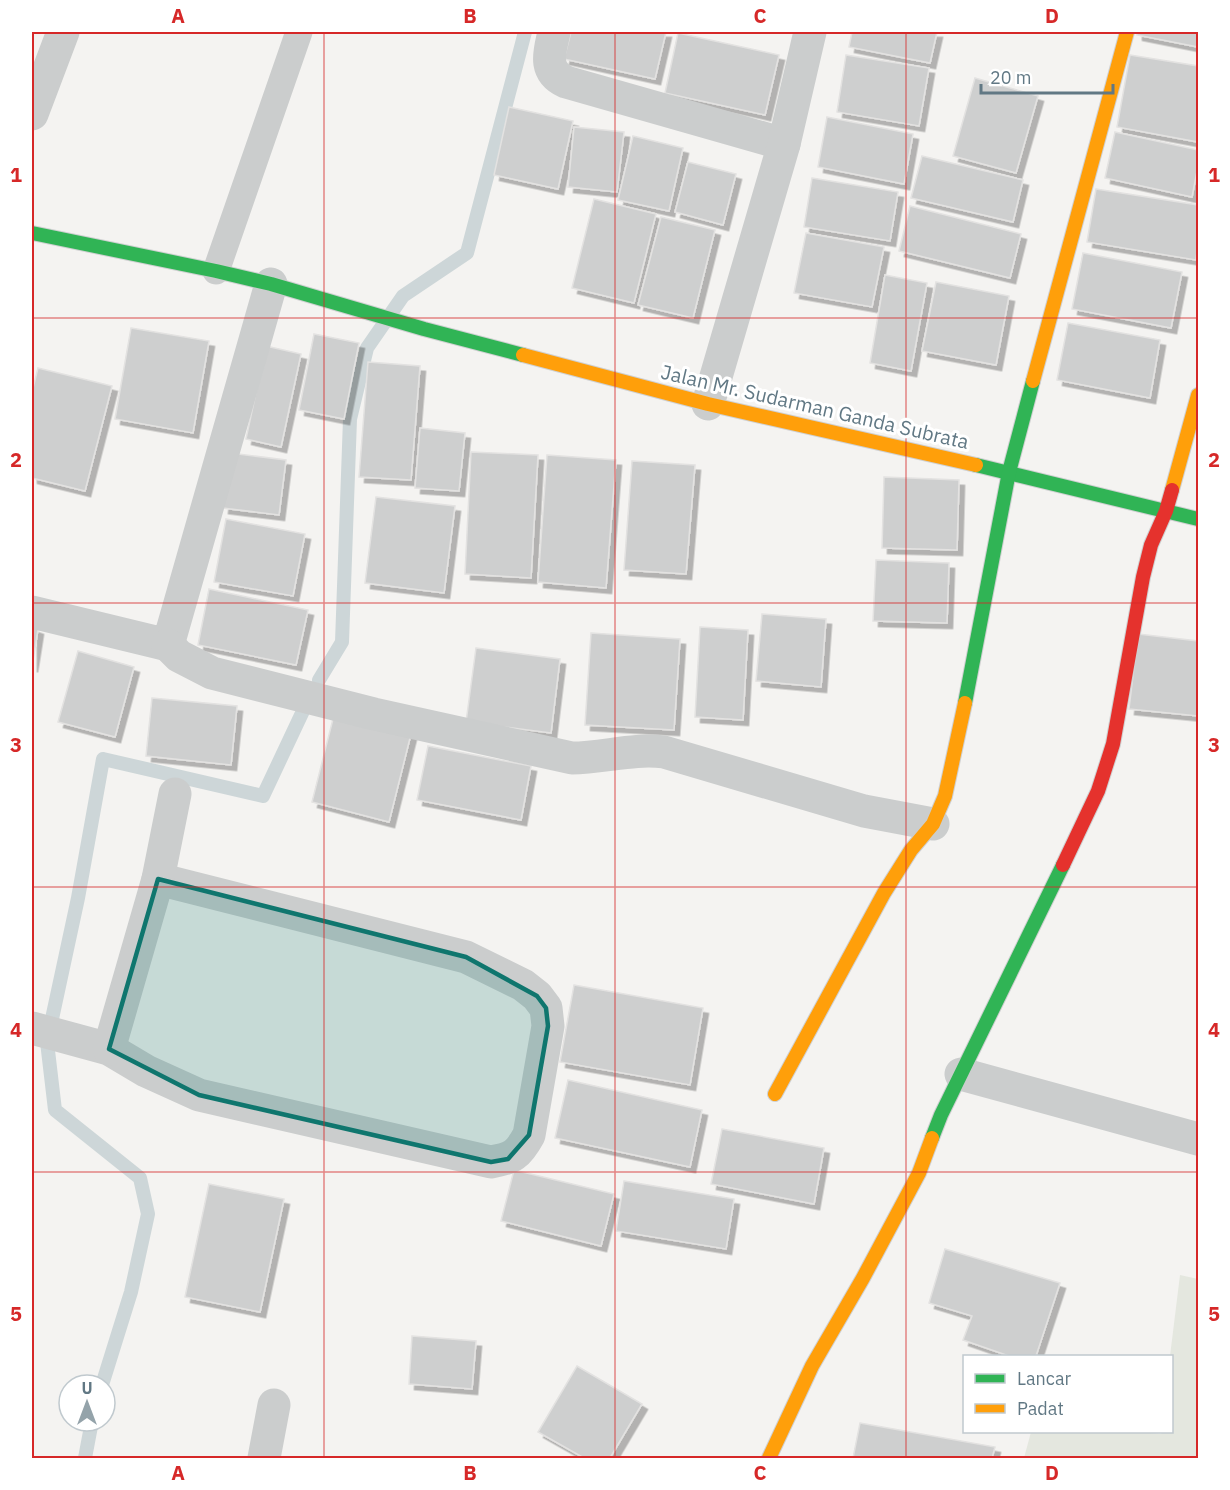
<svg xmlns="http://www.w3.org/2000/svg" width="1230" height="1490" viewBox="0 0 1230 1490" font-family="'IBM Plex Sans',sans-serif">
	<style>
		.green { fill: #e4e7df }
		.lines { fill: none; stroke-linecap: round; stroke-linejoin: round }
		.stream { stroke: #cdd6d8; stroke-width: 14 }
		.building { fill: #cecfcf; stroke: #e3e2e1; stroke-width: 1.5; filter: url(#shadow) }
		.fast-casing { stroke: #cfd0d1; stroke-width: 16 }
		.slow-casing { stroke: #cfd0d1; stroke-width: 16 }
		.jam-casing { stroke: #cfd0d1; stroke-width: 16 }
		.lane { stroke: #cbcdcd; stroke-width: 27 }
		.street { stroke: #cbcdcd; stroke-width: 33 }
		.fast { stroke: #30b455; stroke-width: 14 }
		.slow { stroke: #ff9f0a; stroke-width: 14 }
		.jam { stroke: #e5322d; stroke-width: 14 }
		.marked { fill: #0f766e; fill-opacity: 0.2; stroke: #0f766e; stroke-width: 4.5; stroke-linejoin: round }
		.grid { fill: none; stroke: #d62828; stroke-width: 1.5; stroke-opacity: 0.55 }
		.labels { text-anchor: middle; stroke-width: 6; stroke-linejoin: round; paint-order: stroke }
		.street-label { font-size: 20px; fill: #617884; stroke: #fff }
		.neatline { fill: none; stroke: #d62828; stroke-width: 2 }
		.grid-label { font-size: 20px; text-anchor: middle; font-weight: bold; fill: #d62828 }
	</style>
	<defs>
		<filter id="shadow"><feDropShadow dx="5.5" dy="5.5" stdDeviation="0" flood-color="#0004"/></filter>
	</defs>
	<rect width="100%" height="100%" fill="#f4f3f1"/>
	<polygon class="green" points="1180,1275 1198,1279 1198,1458 1024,1458 1031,1432 1141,1432 1161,1434 1162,1432 1172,1432 1170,1356"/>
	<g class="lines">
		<g class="stream">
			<polyline points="319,680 342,642 350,419 367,348 403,296 467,253 525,32"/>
			<polyline points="102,1385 131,1292 148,1214 140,1178 55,1110 47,1042 78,898 103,759 263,796 303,711"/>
			<polyline points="85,1458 92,1421"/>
		</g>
	</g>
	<g class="building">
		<polygon points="571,32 666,32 655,79 564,59"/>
		<polygon points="852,32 937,32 930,63 849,47"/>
		<polygon points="1137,32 1198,32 1198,47 1137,35"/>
		<polygon points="678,33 779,55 765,115 665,93"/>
		<polygon points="846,55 929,68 919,126 837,112"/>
		<polygon points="1130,55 1198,66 1198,142 1117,127"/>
		<polygon points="975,78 1038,96 1016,173 953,156"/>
		<polygon points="509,107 573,121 558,189 494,175"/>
		<polygon points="827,117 913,134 904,184 818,167"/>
		<polygon points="574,127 624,132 617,192 568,187"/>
		<polygon points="1115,132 1198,150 1198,166 1192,197 1105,178"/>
		<polygon points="633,136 683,148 669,211 618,200"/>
		<polygon points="922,156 1023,180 1013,222 911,198"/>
		<polygon points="688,162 736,174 723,225 675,212"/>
		<polygon points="812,178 898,192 890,241 804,227"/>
		<polygon points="1096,189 1198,205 1198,243 1196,260 1087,242"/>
		<polygon points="594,199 656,214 634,303 572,288"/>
		<polygon points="910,206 1021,234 1010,278 899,251"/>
		<polygon points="661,217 715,230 693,318 638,305"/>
		<polygon points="806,233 884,247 872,307 794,293"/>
		<polygon points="1083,253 1182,272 1171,328 1072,309"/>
		<polygon points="885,275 927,283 911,371 870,363"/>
		<polygon points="936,282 1009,296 996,365 922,351"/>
		<polygon points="1068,323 1160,340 1150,398 1057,380"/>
		<polygon points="131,328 209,341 193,433 115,419"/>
		<polygon points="314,334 359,343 344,419 299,410"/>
		<polygon points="266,346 301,354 281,447 246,439"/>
		<polygon points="368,362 420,366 411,480 359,477"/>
		<polygon points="38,368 112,386 85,491 32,478 32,392"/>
		<polygon points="420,428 465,433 459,491 415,488"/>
		<polygon points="471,452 538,455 531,578 465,574"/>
		<polygon points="230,453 286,460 279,515 223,508"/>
		<polygon points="547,455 616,460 606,588 538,582"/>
		<polygon points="632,461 695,465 686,574 624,570"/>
		<polygon points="884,477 959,480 957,550 882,548"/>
		<polygon points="376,497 455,506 444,593 365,583"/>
		<polygon points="226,519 305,534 293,596 214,582"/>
		<polygon points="876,560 949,563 947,623 873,621"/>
		<polygon points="209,589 308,610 296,665 198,645"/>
		<polygon points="762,614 826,619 821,687 756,681"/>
		<polygon points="32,627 38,629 32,667"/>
		<polygon points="700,627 748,630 743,720 695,717"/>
		<polygon points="591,633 680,639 674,730 585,725"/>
		<polygon points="1138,634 1198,641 1198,716 1129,709"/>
		<polygon points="476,648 560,659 551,733 466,722"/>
		<polygon points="78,651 134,667 115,737 58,722"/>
		<polygon points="152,698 237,706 231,765 146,756"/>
		<polygon points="334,715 411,734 389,822 312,802"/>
		<polygon points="428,746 531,766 521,820 417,800"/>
		<polygon points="574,985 703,1008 690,1085 560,1062"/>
		<polygon points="568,1080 702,1110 690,1167 555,1138"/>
		<polygon points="722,1129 824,1148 814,1204 711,1184"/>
		<polygon points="514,1170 614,1194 601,1246 501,1221"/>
		<polygon points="624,1181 734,1199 726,1249 616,1231"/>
		<polygon points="209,1184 284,1199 260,1312 185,1297"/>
		<polygon points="945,1249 1060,1283 1036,1356 1009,1356 963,1340 972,1316 929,1303"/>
		<polygon points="412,1336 476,1341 472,1389 409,1384"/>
		<polygon points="577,1366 642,1404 610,1458 584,1458 538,1432"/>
		<polygon points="860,1423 995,1447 992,1458 853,1458"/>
	</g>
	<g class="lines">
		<g class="fast-casing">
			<g id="fast">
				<polyline points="32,233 216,271 271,284 424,329 523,355"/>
				<polyline points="976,465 1198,519"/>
				<polyline points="965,703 1009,472 1033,381"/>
				<polyline points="932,1138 941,1115 1063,865"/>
			</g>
		</g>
		<g class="slow-casing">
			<g id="slow">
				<polyline points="523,355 708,404 976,465"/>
				<polyline points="1033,381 1127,32"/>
				<polyline points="1172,490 1198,395"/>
				<polyline points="775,1094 884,893 911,850 933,824 945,796 965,703"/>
				<polyline points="769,1458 812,1366 863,1278 919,1173 932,1138"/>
			</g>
		</g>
		<g class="jam-casing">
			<polyline id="jam" points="1063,865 1098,791 1113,744 1143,577 1151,545 1166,511 1172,490"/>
		</g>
		<polyline class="lane" points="216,271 299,32"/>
		<g class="street">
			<path d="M554,32c-4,19 -12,39 12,50l218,62"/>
			<polyline points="32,114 63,32"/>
			<polyline points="708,404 784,144 810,32"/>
			<polyline points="32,612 168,645 271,284"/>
			<path d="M168,645l11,11 33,17 162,41 198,44c31,0 61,-10 92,-6l200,59 69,13"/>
			<path d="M32,1028l77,21 37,22 53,24 292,67c22,-4 27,-7 38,-27l19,-109 -2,-18 -9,-12 -14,-11 -57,-28 -308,-78"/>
			<polyline points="109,1049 158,879 175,794"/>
			<polyline points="961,1074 1198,1139"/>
			<polyline points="264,1458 274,1405"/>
		</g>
		<use href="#fast" class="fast"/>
		<use href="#slow" class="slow"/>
		<use href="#jam" class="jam"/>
	</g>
	<path class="marked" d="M158,879l308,78 71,39 9,12 2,18 -19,109 -21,24 -17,3 -292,-67 -90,-46z"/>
	<path class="grid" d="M324,32v1426M615,32v1426M906,32v1426M32,318h1166M32,603h1166M32,887h1166M32,1172h1166"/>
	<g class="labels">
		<g class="street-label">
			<text transform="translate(815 407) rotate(13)" y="7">Jalan Mr. Sudarman Ganda Subrata</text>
		</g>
	</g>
	<rect width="1230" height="1490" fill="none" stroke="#ffffff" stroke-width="66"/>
	<rect x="963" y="1355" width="210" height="78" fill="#ffffff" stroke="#c0c9ce" stroke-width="1.5"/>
	<rect x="975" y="1374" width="30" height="9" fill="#30b455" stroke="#c0c9ce" stroke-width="1.5"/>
	<text x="1017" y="1385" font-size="18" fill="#617884">Lancar</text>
	<rect x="975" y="1404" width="30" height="9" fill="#ff9f0a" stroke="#c0c9ce" stroke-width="1.5"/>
	<text x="1017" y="1415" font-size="18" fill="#617884">Padat</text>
	<g transform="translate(87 1403)"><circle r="28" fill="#ffffff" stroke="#c0c9ce" stroke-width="1.5"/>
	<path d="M0-4.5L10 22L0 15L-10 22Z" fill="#94a3aa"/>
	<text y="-9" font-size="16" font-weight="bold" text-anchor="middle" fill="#617884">U</text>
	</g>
	<path d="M981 84v9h132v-9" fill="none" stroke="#617884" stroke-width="3"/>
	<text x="990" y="84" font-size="18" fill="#617884" stroke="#ffffff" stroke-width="4.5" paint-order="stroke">20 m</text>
	<rect x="33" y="33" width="1164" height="1424" class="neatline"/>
	<g class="grid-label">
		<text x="178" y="23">A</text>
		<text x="470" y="23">B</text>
		<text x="760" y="23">C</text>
		<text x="1052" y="23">D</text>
		<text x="16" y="182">1</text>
		<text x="1214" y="182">1</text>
		<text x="16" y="467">2</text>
		<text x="1214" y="467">2</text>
		<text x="16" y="752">3</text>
		<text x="1214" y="752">3</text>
		<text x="16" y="1037">4</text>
		<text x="1214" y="1037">4</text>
		<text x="16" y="1321">5</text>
		<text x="1214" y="1321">5</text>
		<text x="178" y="1480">A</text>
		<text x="470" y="1480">B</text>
		<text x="760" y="1480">C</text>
		<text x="1052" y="1480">D</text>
	</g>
</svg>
